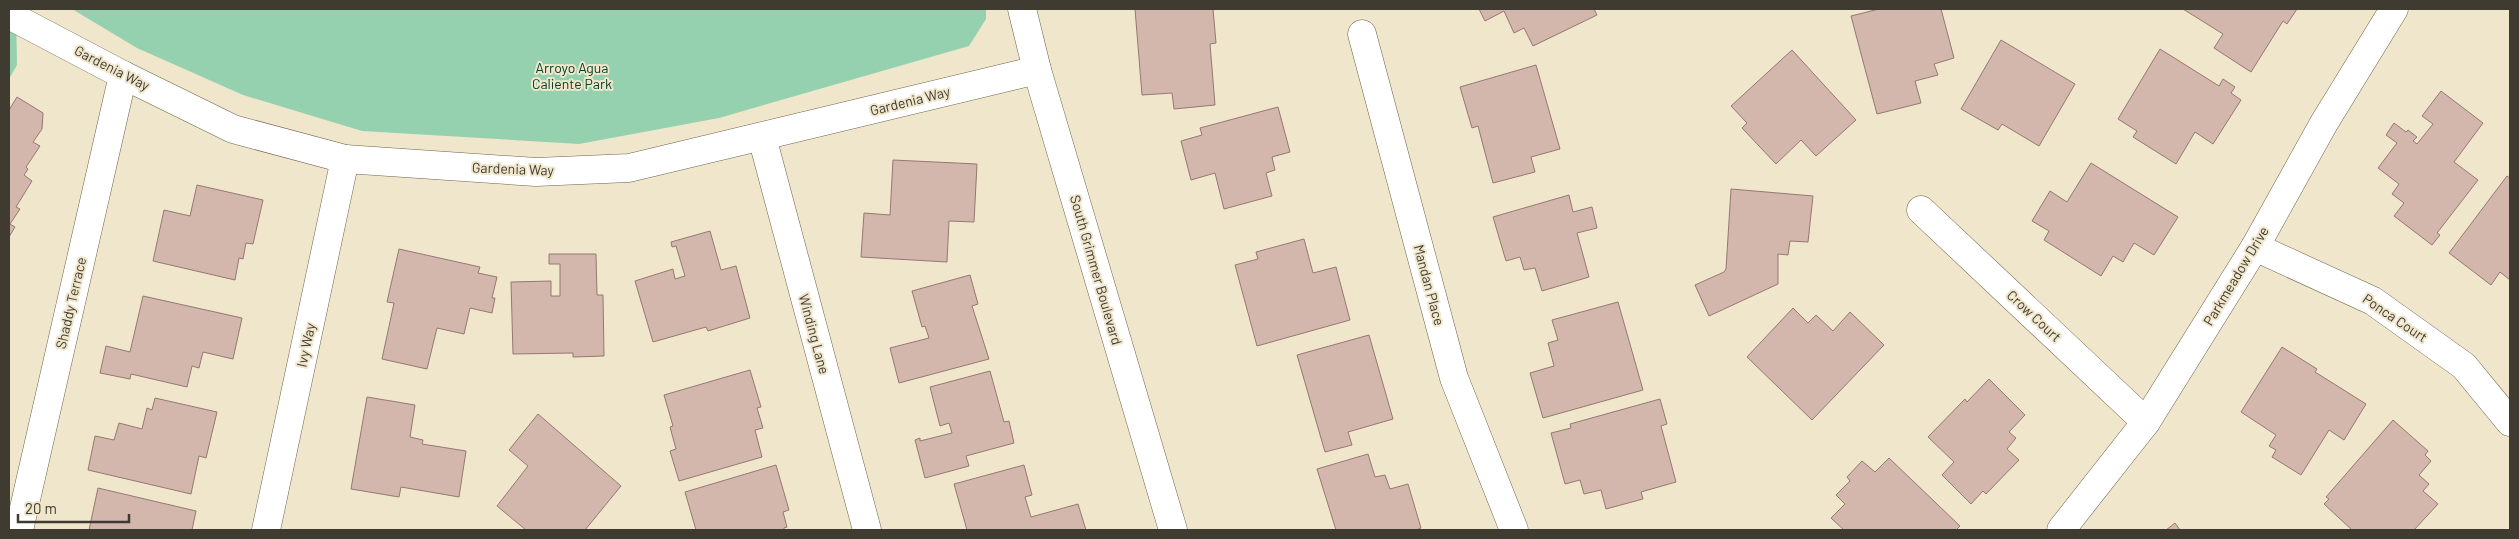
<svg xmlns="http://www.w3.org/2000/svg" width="2519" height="539" viewBox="0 0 2519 539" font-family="Barlow,sans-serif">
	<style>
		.green { fill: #95d1af }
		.building { fill: #d3b6ac; stroke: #947970 }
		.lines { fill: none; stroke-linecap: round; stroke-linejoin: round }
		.street-casing { stroke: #6d644d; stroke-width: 29 }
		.secondary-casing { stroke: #6d644d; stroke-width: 29 }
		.street { stroke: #fff; stroke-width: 28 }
		.secondary { stroke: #fff; stroke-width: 28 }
		.labels { text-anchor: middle; stroke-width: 4; stroke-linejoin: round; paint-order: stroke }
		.street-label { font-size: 14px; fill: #3f3b31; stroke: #f0e6cc }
		.park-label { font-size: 14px; fill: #034329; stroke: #f0e6cc }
	</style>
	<rect width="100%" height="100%" fill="#f0e6cc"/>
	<g class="green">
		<polygon points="9,9 16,9 17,65 9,79"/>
		<polygon points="72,9 986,9 986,19 969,46 719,118 579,144 362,131 243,95 137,48"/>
	</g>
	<g class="building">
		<polygon points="1135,9 1213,9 1216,43 1210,44 1215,105 1174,109 1172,93 1142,95"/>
		<polygon points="1479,9 1594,9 1597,15 1533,46 1524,28 1514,33 1504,11 1485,21"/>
		<polygon points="1879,9 1941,9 1954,58 1934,64 1938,75 1915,81 1921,103 1877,114 1851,16"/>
		<polygon points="2183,9 2297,9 2287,24 2283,21 2251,72 2214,48 2223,34"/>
		<polygon points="2001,40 2075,84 2039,146 2002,124 1998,130 1961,109"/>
		<polygon points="2160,49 2219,86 2223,79 2235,87 2231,93 2241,100 2213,144 2195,132 2176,164 2133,137 2137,131 2118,119"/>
		<polygon points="1792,50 1856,120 1816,156 1801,140 1776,164 1742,128 1747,123 1731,106"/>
		<polygon points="1536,65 1560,149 1531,157 1535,172 1493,183 1478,126 1472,128 1460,87"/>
		<polygon points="2441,91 2483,123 2454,162 2478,180 2437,233 2440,235 2432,245 2394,216 2404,203 2392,194 2399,184 2378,168 2397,143 2386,135 2394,123 2406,132 2408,130 2417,137 2413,141 2417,144 2433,124 2422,116"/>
		<polygon points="17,97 43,113 42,129 33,142 40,146 26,167 28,169 24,175 32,181 16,207 20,209 10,224 15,227 9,237 9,110"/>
		<polygon points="1278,107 1290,152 1272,157 1275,170 1266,173 1272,196 1224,209 1215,173 1191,180 1181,141 1202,135 1200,128"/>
		<polygon points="893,160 977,164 974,222 949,221 947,262 861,257 864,213 890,215"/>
		<polygon points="2091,163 2178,217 2154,255 2134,243 2123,262 2113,256 2101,276 2044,240 2049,231 2032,221 2050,191 2067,202"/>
		<polygon points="2507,176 2510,178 2510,280 2500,272 2491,285 2449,253"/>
		<polygon points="197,185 263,200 253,244 246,243 243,259 239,258 235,280 153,261 164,210 190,216"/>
		<polygon points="1731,189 1813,196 1808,242 1790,241 1788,255 1778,254 1778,284 1709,316 1695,285 1724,272 1726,269"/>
		<polygon points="1569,195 1573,212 1592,207 1597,228 1577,233 1589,277 1542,291 1535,268 1524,270 1520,257 1506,261 1493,217"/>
		<polygon points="710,231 721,270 736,266 750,318 708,331 706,327 653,342 635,281 673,269 675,279 685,276 676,246 672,247 671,242"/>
		<polygon points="1304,239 1313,273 1336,267 1350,320 1257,346 1235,265 1258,259 1256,252"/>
		<polygon points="399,249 480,267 478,273 497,277 492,298 495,298 492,313 470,308 464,334 437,328 427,369 382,359 394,303 387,302"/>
		<polygon points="549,254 596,254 597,295 603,295 604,356 573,357 573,353 513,354 511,282 551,281 551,296 560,296 560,264 549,264"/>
		<polygon points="970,275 978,304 972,306 989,359 899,383 890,348 929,338 925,326 922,327 912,291"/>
		<polygon points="143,296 242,318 233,359 203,352 199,368 192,366 187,387 131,374 130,379 100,373 106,346 130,352"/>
		<polygon points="1618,302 1643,390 1543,418 1530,373 1554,366 1548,343 1558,340 1552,320"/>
		<polygon points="1793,308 1808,323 1816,315 1833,331 1850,312 1884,345 1812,420 1747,357"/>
		<polygon points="1369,335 1393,419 1348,432 1352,445 1325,452 1297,355"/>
		<polygon points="2282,347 2317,369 2315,372 2366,404 2344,440 2329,430 2301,475 2272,457 2276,450 2269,446 2276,435 2241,412"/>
		<polygon points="750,370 761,407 757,408 763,428 755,430 762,457 679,481 670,451 676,449 670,427 673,426 664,395"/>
		<polygon points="990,371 1004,422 1009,421 1014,443 966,456 969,466 925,478 915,440 920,438 920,441 952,433 949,423 940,426 930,387"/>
		<polygon points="1989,379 2025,415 2009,432 2016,438 2007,449 2019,460 1986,494 1983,491 1971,504 1942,475 1954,462 1928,437 1965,399 1967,402"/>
		<polygon points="367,397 415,405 410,437 423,440 422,444 466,451 459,497 401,487 399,497 351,489"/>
		<polygon points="155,398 217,412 206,458 199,456 191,494 88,470 95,436 114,440 119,423 142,429 147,408 152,410"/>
		<polygon points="1660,399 1667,424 1661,426 1676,482 1641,492 1643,499 1606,509 1601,490 1584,494 1580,480 1565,484 1551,433 1571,428 1570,424"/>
		<polygon points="538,414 621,486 585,530 526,530 497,506 528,466 509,450"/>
		<polygon points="2393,420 2428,451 2425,455 2431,461 2419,475 2429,484 2423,491 2438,504 2414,530 2352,530 2324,504 2329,499 2326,497"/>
		<polygon points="1368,454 1375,477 1385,475 1390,489 1408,484 1421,528 1416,530 1336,530 1317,469"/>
		<polygon points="1889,458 1960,526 1956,530 1844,530 1831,518 1845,504 1836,495 1850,481 1847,477 1862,461 1875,472"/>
		<polygon points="776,465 789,510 783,512 787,527 784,528 784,530 696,530 685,492"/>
		<polygon points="1024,465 1032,495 1025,497 1031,517 1078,504 1086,530 967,530 954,484"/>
		<polygon points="98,488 196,511 192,530 89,530"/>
		<polygon points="2175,523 2180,530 2166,530"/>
	</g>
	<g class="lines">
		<g class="street-casing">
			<g id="street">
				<polyline points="9,15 123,75 233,129 345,159 536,172 629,168 1037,70"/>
				<polyline points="1362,34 1454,378 1514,530"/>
				<polyline points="762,137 867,530"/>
				<polyline points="1921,210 2146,422"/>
				<polyline points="2255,247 2373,301 2464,366 2510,422"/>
				<polyline points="19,530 123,75"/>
				<polyline points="266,530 345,159"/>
				<polyline points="2061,530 2146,422 2255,247 2324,123 2394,9"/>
			</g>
		</g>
		<g class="secondary-casing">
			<polyline id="secondary" points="1022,9 1037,70 1173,530"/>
		</g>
		<use href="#street" class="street"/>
		<use href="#secondary" class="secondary"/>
	</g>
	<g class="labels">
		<g class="street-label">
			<text transform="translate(112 68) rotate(27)" y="5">Gardenia Way</text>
			<text transform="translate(910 101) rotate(-14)" y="5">Gardenia Way</text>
			<text transform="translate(513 169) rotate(2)" y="5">Gardenia Way</text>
			<text transform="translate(1096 270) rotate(74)" y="5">South Grimmer Boulevard</text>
			<text transform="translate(2236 276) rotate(-59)" y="5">Parkmeadow Drive</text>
			<text transform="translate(1429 285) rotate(75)" y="5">Mandan Place</text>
			<text transform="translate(71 303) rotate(-77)" y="5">Shaddy Terrace</text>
			<text transform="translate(2034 316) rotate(43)" y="5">Crow Court</text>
			<text transform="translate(2395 318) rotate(34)" y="5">Ponca Court</text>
			<text transform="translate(814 334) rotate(75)" y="5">Winding Lane</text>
			<text transform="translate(306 345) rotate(-78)" y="5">Ivy Way</text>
		</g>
		<g class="park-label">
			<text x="572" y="73">Arroyo Agua<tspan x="572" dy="16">Caliente Park</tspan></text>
		</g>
	</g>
	<rect width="2519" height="539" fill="none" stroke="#3f3b31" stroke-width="20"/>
	<path d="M18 514v8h111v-8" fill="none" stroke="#3f3b31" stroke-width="2.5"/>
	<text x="25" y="514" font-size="15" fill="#3f3b31" stroke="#f0e6cc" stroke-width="4" paint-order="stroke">20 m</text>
</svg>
